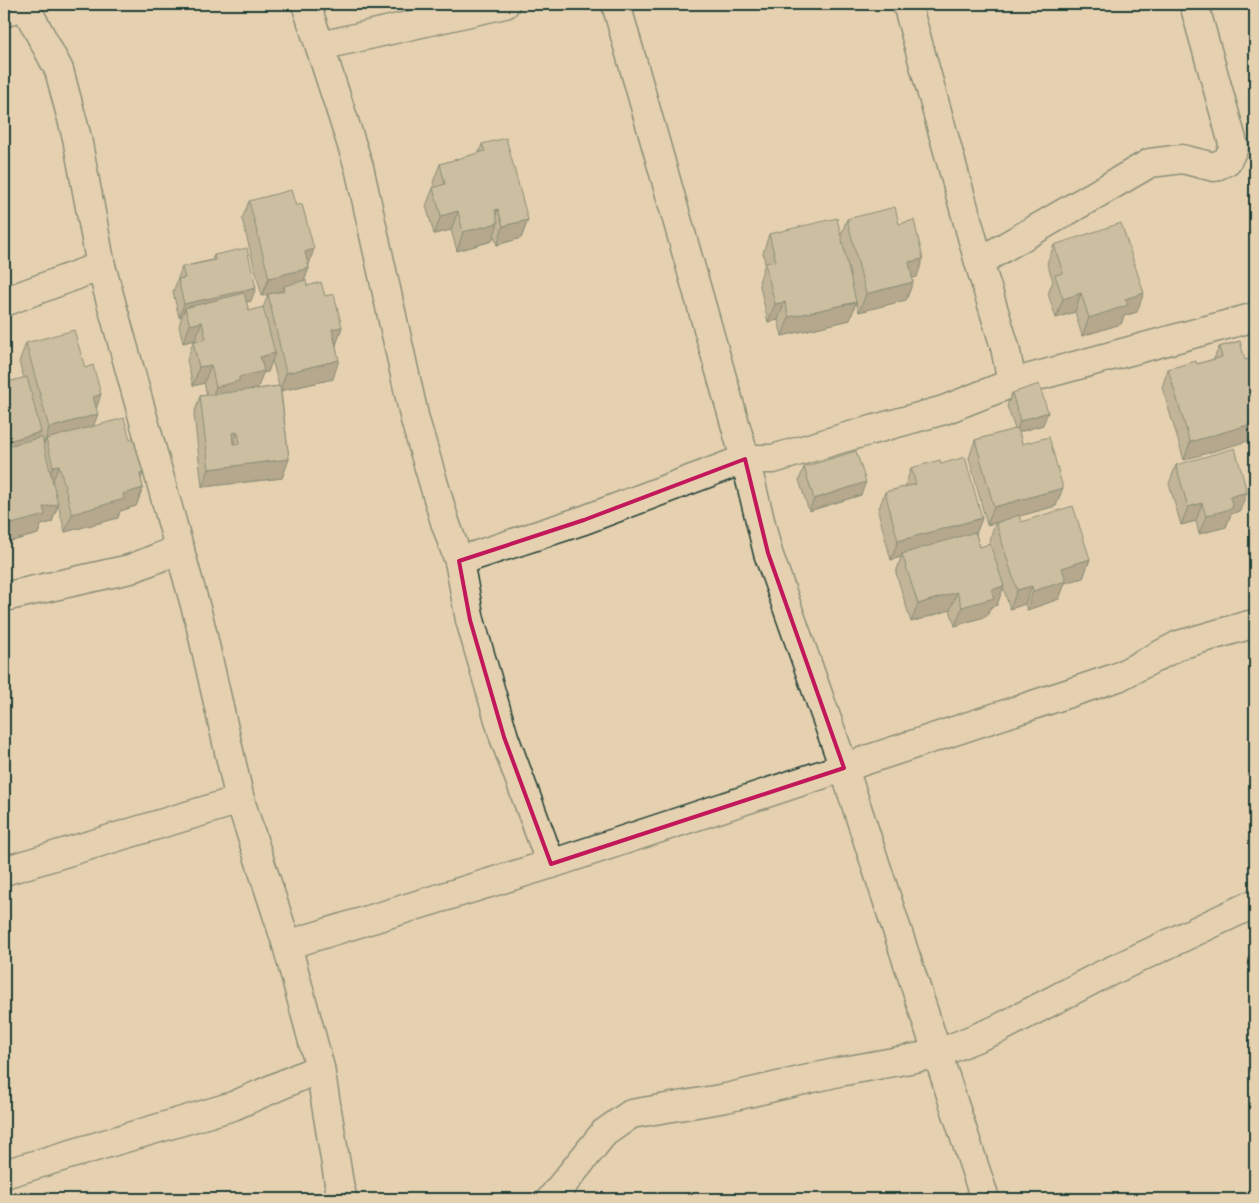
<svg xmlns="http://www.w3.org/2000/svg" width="1259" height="1203" viewBox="0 0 1259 1203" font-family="'Patrick Hand',sans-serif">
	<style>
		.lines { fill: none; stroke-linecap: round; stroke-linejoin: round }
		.minor-casing { stroke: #1f3d34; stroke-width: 31 }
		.minor { stroke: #e5d1b0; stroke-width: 28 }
		.wall { fill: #969079; stroke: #1f3d34; fill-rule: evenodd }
		.shaded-wall { fill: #7a7563; stroke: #1f3d34 }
		.building { fill: #aea78d; stroke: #1f3d34; fill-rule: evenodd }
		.marked { fill: none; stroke: #c2185b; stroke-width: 4; stroke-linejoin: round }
	</style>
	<rect width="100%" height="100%" fill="#e5d1b0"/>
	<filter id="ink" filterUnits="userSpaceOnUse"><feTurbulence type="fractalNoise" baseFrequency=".02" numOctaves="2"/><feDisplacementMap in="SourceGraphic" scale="10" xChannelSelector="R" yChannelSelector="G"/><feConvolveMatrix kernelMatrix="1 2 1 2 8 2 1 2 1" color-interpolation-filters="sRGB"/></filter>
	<g filter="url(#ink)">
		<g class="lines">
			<g class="minor-casing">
				<g id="minor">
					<polyline points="24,4 59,70 77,138 101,266 200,623 240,800 287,945 320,1068 340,1189 343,1199"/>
					<polyline points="306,4 359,167 415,420 445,522 459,561 584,520 745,459 773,459 843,438 944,410 1012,383 1005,347 979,262 907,4"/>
					<polyline points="616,4 745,459 768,553 844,768 985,1199"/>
					<polyline points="4,13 25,4"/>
					<polyline points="320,46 505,4"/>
					<polyline points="979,262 1150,163 1182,159 1214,167 1227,161 1234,147 1194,4"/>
					<polyline points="4,302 101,266"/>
					<polyline points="1012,383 1255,317"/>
					<polyline points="459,561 470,620 504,737 551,864"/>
					<polyline points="4,597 130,569 180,549"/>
					<polyline points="4,871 240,800"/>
					<polyline points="287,945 551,864 1118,677 1179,645 1249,625 1255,625"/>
					<polyline points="4,1174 233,1106 320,1068"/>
					<polyline points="551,1199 604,1133 631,1114 726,1098 839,1072 937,1054 998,1029 1096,978 1249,906 1255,904"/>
				</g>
			</g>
			<use href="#minor" class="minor"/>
		</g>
		<g class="wall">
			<polygon points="482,144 528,220 521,238 497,245 494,235 492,241 457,251 451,230 434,234 426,206 433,188 434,188 433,182 440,164 479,153"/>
			<path d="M249,201l47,5 13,62 -5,13 3,5 18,10 17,31 -6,18 -3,34 -52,12 8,68 -7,19 -80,9 -8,-73 6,-18 7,-1 -3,-12 -11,3 -6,-26 6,-18 2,-1v-1l-12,3 -4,-17 3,-10 -3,1 -6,-25 9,-25 30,-7 2,-5 37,46 -5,1 3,9 14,-3 5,-13 -6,1 -20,-77zM272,360l7,26 -22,3 6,-16 5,-1z"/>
			<polygon points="847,219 899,224 917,277 912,278 913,282 906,300 859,312 856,302 850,320 782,336 778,320 768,322 759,282 765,263 763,253 769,234 841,235"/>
			<polygon points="1054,245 1137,312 1124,316 1121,324 1082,336 1075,312 1056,318 1048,294 1053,281 1047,263"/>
			<polygon points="1240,341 1184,460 1162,387 1168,369 1197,364 1214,359 1219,347"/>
			<polygon points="26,343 96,408 93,426 141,479 143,488 136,506 120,511 118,518 65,532 58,505 52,522 41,525 38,534 4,543 4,383 24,378 19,362"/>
			<polygon points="1012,393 1043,425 1019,432 1022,444 1056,506 1019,516 1021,522 1090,559 1083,578 1065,583 1059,599 1027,610 1025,604 1010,609 1003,587 997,605 991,607 987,616 955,626 950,610 911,622 896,573 901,557 891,560 878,511 885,492 905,487 911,468 941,464 982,518 976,534 980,547 990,544 989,541 995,523 987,525 969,458 975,440 1015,429 1007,406"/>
			<polygon points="1176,465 1240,511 1231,514 1226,527 1199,534 1196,521 1181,525 1169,484"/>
			<polygon points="804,467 861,495 809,511 799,480"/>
		</g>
		<g class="shaded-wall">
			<polygon points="498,209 493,224 498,223 492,241 457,251 463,232 495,210"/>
			<polygon points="458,211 451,230 434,234 441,216"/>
			<polygon points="528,220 521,238 497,245 503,226"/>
			<polygon points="314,249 308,268 305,252"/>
			<polygon points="923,259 917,277 902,281 909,262"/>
			<polygon points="309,268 302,286 284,286 282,291 262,296 269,278"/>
			<polygon points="913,282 906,300 859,312 866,294"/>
			<polygon points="256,288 251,301 187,315 185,308 182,316 179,317 184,304"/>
			<polygon points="1081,293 1075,312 1056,318 1063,299"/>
			<polygon points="1144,293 1137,312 1124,316 1121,324 1082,336 1089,318 1125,299"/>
			<polygon points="785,302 778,320 768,322 775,304"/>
			<polygon points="856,302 850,320 782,336 789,317"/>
			<polygon points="202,322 195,340 183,343 190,325"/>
			<polygon points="342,327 336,345 332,329"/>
			<polygon points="275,353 268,372 263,373 257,390 209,405 216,387 239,377 260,357"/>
			<polygon points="339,360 333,379 280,391 286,373"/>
			<polygon points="211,365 204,383 193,386 199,367"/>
			<polygon points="101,394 95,413 93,397"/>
			<polygon points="1048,412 1043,425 1016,433 1020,421"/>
			<polygon points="98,414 91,433 46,439 43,446 49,428"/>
			<polygon points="1255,423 1255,439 1184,460 1190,442"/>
			<polygon points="41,432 34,450 4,458 4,442"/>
			<polygon points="238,432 231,450 232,433"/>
			<polygon points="289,459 282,478 202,487 209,469"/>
			<polygon points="59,465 52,483 47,485 53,466"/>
			<polygon points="143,473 137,490 143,488 136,506 120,511 118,518 65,532 72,514 123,494 140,474"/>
			<polygon points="866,482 861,495 809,511 814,499"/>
			<polygon points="1063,488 1056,506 987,525 994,507"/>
			<polygon points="1247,492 1240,511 1231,514 1226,527 1199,534 1206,516 1230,497"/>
			<polygon points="1202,503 1196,521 1181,525 1188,507"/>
			<polygon points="58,504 52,522 41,525 38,534 4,543 4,526 43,507"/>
			<polygon points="982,518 975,536 902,554 901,557 891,560 898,541"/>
			<polygon points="1090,559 1083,578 1065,583 1059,599 1027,610 1033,591 1062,568"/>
			<polygon points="1004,586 997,605 991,607 987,616 955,626 962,607 991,590"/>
			<polygon points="1032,586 1025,604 1010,609 1017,590"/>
			<polygon points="957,592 950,610 911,622 918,604"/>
		</g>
		<g class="building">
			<polygon points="506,138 528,220 503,226 498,209 495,210 498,223 463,232 458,211 441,216 433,188 445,184 440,164 485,151 482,144"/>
			<polygon points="291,190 296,206 302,204 314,249 305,252 309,268 269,278 249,201"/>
			<polygon points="895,207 899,224 914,220 923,259 909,262 913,282 866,294 847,219"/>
			<polygon points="837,218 856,302 789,317 785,302 775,304 765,263 776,261 769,234"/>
			<polygon points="1121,223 1144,293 1125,299 1128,305 1089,318 1081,293 1063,299 1055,275 1063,273 1054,245"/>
			<polygon points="247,248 256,288 184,304 178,279 185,278 182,267 215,260 214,255"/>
			<polygon points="306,280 307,286 321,282 325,296 334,294 342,327 332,329 339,360 286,373 268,294 285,291 284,286"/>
			<polygon points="244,293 249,311 263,307 275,353 260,357 264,371 239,377 239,381 216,387 211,365 199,367 193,342 206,339 202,322 190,325 185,308"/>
			<polygon points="74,330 85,368 93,365 101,394 93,397 98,414 49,428 26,343"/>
			<polygon points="1240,341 1245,360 1255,357 1255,423 1190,442 1168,369 1196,361 1197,364 1222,357 1219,347"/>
			<polygon points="27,377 41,432 4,442 4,383"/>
			<polygon points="1039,384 1048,412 1020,421 1012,393"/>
			<path d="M280,386l9,73 -80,10 -9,-73zM238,432l2,11 -7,1 -1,-11z"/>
			<polygon points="124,418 130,439 133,438 143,473 140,474 143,488 123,494 124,499 72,514 59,465 53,466 46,439"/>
			<polygon points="1018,428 1022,444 1049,437 1063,488 994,507 975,440"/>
			<polygon points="42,437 58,504 43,507 45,515 4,526 4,447"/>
			<polygon points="1235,448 1247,492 1230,497 1233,508 1206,516 1202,503 1188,507 1176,465"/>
			<polygon points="856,451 866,482 814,499 804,467"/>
			<polygon points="965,457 982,518 898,541 885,492 916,484 911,468 940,460 941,464"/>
			<polygon points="1073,506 1090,559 1062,568 1066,581 1033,591 1032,586 1017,590 996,523 1019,515 1021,522"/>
			<polygon points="975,532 980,547 990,544 1004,586 991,590 994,598 962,607 957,592 918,604 902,554"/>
		</g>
	</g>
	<path d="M0 0H1259V1203H0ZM745,459l23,94 76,215 -293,96 -47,-127 -34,-117 -11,-59 125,-41z" fill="#e5d1b0" fill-opacity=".55" fill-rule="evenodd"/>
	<path class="marked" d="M745,459l23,94 76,215 -293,96 -47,-127 -34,-117 -11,-59 125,-41z"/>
	<rect width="1259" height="1203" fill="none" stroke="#e5d1b0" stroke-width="20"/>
	<rect x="10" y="10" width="1239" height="1183" fill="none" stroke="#1f3d34" stroke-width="2" filter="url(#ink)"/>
</svg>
